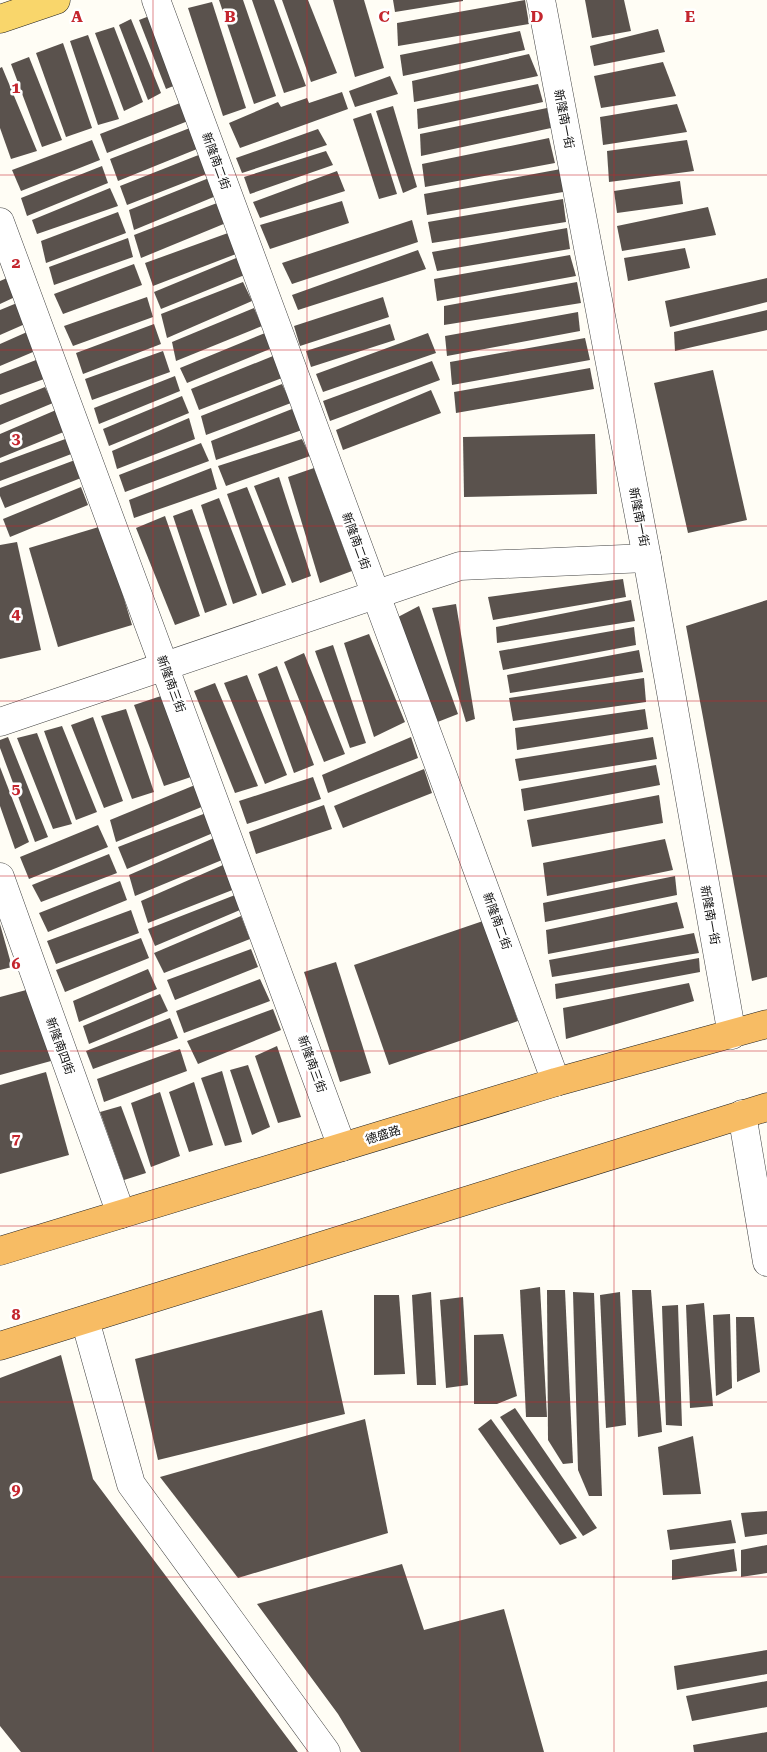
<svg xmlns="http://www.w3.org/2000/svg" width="767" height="1752" viewBox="0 0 767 1752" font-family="'Roboto Serif','Noto Sans SC',serif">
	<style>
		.building { fill: #5a524d }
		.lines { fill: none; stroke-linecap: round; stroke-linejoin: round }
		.minor-casing { stroke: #444; stroke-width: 29 }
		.primary-casing { stroke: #222; stroke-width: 29 }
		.trunk-casing { stroke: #222; stroke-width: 29 }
		.minor { stroke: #fff; stroke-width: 28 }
		.primary { stroke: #f9d66b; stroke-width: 28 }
		.trunk { stroke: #f7bc64; stroke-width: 28 }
		.grid { fill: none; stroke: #c4262e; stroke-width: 1; stroke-opacity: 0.55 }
		.labels { text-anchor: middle; stroke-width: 5; stroke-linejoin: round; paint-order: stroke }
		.street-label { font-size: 12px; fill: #111; stroke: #fff }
		.grid-label { font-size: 16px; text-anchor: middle; font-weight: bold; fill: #c4262e; stroke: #fff; stroke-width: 5; stroke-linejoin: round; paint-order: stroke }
	</style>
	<rect width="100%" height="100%" fill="#fffdf5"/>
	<g class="building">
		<polygon points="219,0 243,0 276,96 254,104"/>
		<polygon points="252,0 274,0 306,86 284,93"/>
		<polygon points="282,0 308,0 337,73 311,82"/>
		<polygon points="333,0 364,0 384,68 355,77"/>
		<polygon points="393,0 463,0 463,1 395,12"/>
		<polygon points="525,0 529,24 398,46 397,23"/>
		<polygon points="585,0 624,0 631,31 592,38"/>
		<polygon points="212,2 246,108 223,116 188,8"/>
		<polygon points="152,15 176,85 166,89 139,20"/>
		<polygon points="131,19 161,93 148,100 119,25"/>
		<polygon points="114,27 143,102 124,111 95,33"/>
		<polygon points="658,29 665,52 594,66 590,46"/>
		<polygon points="520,31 525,50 403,76 400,55"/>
		<polygon points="88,35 119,119 98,125 70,41"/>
		<polygon points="63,43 92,128 66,137 36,53"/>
		<polygon points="529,54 538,76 414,102 412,81"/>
		<polygon points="29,57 62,140 42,147 11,64"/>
		<polygon points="663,62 676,96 601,108 594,76"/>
		<polygon points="2,67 37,151 11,159 0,128 0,68"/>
		<polygon points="390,76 398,94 355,107 349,91"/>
		<polygon points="538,84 543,102 418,129 417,109"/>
		<polygon points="342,92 348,109 240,148 229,123 278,102 281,107 307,98 309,103"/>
		<polygon points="180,103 188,121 107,153 100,134"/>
		<polygon points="677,104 687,132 603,145 600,117"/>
		<polygon points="393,106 417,187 403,193 376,111"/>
		<polygon points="547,108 551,128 421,156 420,134"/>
		<polygon points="371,113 397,194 379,199 353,119"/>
		<polygon points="195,126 202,147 118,181 110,159"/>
		<polygon points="318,129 327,145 242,173 236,158"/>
		<polygon points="549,138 555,163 425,187 422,164"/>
		<polygon points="92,140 100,160 21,191 12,170"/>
		<polygon points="687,140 694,171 609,182 607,151"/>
		<polygon points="326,151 333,165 250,194 244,177"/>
		<polygon points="201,154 209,173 127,205 120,186"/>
		<polygon points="102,166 108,183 27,216 21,198"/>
		<polygon points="561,169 563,192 427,215 424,194"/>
		<polygon points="337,171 345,191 260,218 253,202"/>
		<polygon points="209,178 216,196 134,230 129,210"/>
		<polygon points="680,181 683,204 617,213 614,191"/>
		<polygon points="110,188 118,206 37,234 32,220"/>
		<polygon points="563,199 566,222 432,243 428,222"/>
		<polygon points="342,201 349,223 270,249 260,225"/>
		<polygon points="217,203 226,223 141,258 134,235"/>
		<polygon points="708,207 716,235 622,251 617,226"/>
		<polygon points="118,212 126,233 46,263 41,241"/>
		<polygon points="412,220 418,242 292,284 282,263"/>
		<polygon points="567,228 570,249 437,271 432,252"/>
		<polygon points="228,233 236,254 153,286 145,263"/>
		<polygon points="128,238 133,257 54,285 49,267"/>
		<polygon points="685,248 690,268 628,281 624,258"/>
		<polygon points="418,250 426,269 298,310 292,295"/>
		<polygon points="570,255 576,276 437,301 434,279"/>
		<polygon points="241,256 247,274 161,309 154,292"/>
		<polygon points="134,264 142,285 63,314 54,294"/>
		<polygon points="7,278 15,297 0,304 0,281"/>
		<polygon points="767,278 767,302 670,327 665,301"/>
		<polygon points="243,282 252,301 167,338 161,314"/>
		<polygon points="577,282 581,303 444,325 444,306"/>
		<polygon points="147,297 153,317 73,346 64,326"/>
		<polygon points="383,297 389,317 300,346 294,326"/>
		<polygon points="17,303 25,324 0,335 0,310"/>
		<polygon points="254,308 262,326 176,361 172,342"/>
		<polygon points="767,310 767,330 675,351 674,332"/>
		<polygon points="578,312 580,331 447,356 445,336"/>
		<polygon points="154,324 161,344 83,374 76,353"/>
		<polygon points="390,324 395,340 311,367 306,351"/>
		<polygon points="27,332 33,352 0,366 0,344"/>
		<polygon points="265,333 270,349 187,383 180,368"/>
		<polygon points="428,333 436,353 323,392 316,374"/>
		<polygon points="585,338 590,360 452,385 450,362"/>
		<polygon points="163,351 170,372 92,400 85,379"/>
		<polygon points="273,356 282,378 199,410 191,389"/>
		<polygon points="36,360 44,379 0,395 0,374"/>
		<polygon points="432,361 440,380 330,421 323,401"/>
		<polygon points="590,368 594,389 456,413 454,392"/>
		<polygon points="713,370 747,520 688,533 654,383"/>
		<polygon points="175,376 180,391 99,424 94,408"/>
		<polygon points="282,384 291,403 206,435 201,416"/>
		<polygon points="45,387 53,403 0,425 0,405"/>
		<polygon points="431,390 441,413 343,450 336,430"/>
		<polygon points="182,396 189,413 109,446 103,429"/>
		<polygon points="292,409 302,430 216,460 211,441"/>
		<polygon points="56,410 66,431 0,458 0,434"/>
		<polygon points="189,418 195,439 117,469 112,451"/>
		<polygon points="595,434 597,494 464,497 463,437"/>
		<polygon points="68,438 74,453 0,481 0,463"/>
		<polygon points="302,439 310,456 226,486 218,466"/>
		<polygon points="201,443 209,461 125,492 119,475"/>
		<polygon points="75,460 81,478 5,508 0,496 0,488"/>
		<polygon points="211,468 217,489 134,518 129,500"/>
		<polygon points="314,468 352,571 320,583 288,477"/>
		<polygon points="279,477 311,576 292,583 254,486"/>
		<polygon points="81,487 88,505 10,537 3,519"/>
		<polygon points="247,487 286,585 262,594 227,494"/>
		<polygon points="219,498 257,595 233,604 201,505"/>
		<polygon points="192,509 227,605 205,613 173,516"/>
		<polygon points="165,516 200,616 175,625 136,528"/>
		<polygon points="102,526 132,625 58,647 29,548"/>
		<polygon points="17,542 41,650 0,659 0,545"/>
		<polygon points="623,579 626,597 493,620 488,597"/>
		<polygon points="631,600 635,621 497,643 496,627"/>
		<polygon points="767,600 767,977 752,981 686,626"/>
		<polygon points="456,604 475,719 466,722 432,608"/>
		<polygon points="419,606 458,714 435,723 398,617"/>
		<polygon points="634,627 636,645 503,670 499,651"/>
		<polygon points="369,634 405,722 374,737 344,643"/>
		<polygon points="333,645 366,743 350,748 315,651"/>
		<polygon points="639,650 643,672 510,693 507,675"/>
		<polygon points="304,653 345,754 324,762 284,662"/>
		<polygon points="277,666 314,765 294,773 258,674"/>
		<polygon points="247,675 287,775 265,784 224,683"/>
		<polygon points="644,678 646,702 513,721 509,698"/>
		<polygon points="215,683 258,786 235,793 194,691"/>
		<polygon points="161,696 191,777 164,786 134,705"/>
		<polygon points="126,709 154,792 132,799 101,716"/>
		<polygon points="645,709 648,729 517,750 515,728"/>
		<polygon points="93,717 123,801 104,808 71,725"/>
		<polygon points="62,726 97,812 76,820 44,731"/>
		<polygon points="37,733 72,824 53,829 17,738"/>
		<polygon points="8,737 48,837 35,842 0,748 0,740"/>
		<polygon points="411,737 418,758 328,793 322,775"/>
		<polygon points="653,737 657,759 519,781 515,759"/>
		<polygon points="656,765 660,785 524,811 521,789"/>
		<polygon points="0,767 29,842 15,849 0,806"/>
		<polygon points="424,769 432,793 343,828 334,806"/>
		<polygon points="313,777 321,799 247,824 239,801"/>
		<polygon points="195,785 204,806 116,842 110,820"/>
		<polygon points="659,795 663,823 532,847 527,820"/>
		<polygon points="324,805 332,829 256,854 249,832"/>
		<polygon points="206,813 213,833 127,869 118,847"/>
		<polygon points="98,825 108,847 29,879 20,857"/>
		<polygon points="214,838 222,860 135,896 129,875"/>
		<polygon points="665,839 673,870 547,896 543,863"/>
		<polygon points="109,854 117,873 41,902 32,885"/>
		<polygon points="223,865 235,889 148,923 141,901"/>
		<polygon points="675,876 677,895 545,922 543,903"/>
		<polygon points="120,881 127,900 48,932 39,913"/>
		<polygon points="235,895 240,910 155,946 148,929"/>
		<polygon points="677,902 684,928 548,954 546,930"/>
		<polygon points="131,910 139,933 56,964 47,941"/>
		<polygon points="241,916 250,939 164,973 154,953"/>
		<polygon points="483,921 518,1021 389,1065 354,965"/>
		<polygon points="0,924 12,967 0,970"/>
		<polygon points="694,933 699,953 552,977 549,960"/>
		<polygon points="141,938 149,958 65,992 56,970"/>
		<polygon points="251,949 258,967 175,1000 167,980"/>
		<polygon points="699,958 700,972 556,999 555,984"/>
		<polygon points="336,962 371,1073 340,1082 304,972"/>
		<polygon points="148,969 157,989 79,1022 73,1001"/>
		<polygon points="260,979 270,1001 184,1033 176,1011"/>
		<polygon points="689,983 694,1001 566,1039 563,1008"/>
		<polygon points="30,989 51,1061 0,1075 0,997"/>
		<polygon points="160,994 168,1011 89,1044 83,1026"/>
		<polygon points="273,1009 281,1030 198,1064 187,1041"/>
		<polygon points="170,1018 178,1038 93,1069 86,1051"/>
		<polygon points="277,1046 301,1117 278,1123 255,1056"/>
		<polygon points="180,1049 187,1071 104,1102 97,1079"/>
		<polygon points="248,1065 270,1127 252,1135 230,1070"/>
		<polygon points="222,1071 242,1142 225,1146 201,1078"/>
		<polygon points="46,1072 69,1155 0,1174 0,1085"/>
		<polygon points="194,1082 213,1145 189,1152 169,1092"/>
		<polygon points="160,1092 180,1156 151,1167 131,1103"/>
		<polygon points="121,1106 146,1173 124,1180 100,1112"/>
		<polygon points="540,1287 547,1417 526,1417 520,1290"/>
		<polygon points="547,1290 565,1290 573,1463 563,1464 548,1440"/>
		<polygon points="632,1290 651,1290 662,1432 638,1437"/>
		<polygon points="431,1292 436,1385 417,1385 412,1295"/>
		<polygon points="573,1292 594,1293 602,1496 589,1496 578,1470"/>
		<polygon points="620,1292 626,1425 606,1428 600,1295"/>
		<polygon points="374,1295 399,1295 405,1374 374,1375"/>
		<polygon points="463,1297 468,1385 446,1388 440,1300"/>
		<polygon points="704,1303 713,1406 690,1408 686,1305"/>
		<polygon points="678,1305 682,1426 666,1425 662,1306"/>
		<polygon points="322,1310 345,1414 158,1460 135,1359"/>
		<polygon points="730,1314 732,1388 716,1396 713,1315"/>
		<polygon points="736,1317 754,1317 760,1372 737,1382"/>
		<polygon points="503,1334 517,1396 497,1404 474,1404 474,1335"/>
		<polygon points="61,1355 93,1479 298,1752 21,1752 0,1726 0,1378"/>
		<polygon points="515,1408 597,1528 583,1536 500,1417"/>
		<polygon points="365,1419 388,1533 238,1578 160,1477"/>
		<polygon points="491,1419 577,1538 560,1545 478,1429"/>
		<polygon points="693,1436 701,1494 663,1495 658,1447"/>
		<polygon points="767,1511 767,1534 745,1537 741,1513"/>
		<polygon points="731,1520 736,1543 670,1550 667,1530"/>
		<polygon points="767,1545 767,1573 741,1577 741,1550"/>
		<polygon points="734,1549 737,1571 672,1580 672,1560"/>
		<polygon points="402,1564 424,1630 504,1609 544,1752 361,1752 338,1714 257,1604"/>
		<polygon points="767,1650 767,1674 677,1690 674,1666"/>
		<polygon points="767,1681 767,1707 692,1721 686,1696"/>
		<polygon points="767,1732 767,1752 694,1752 693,1745"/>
	</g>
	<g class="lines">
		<g class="minor-casing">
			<g id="minor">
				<polyline points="156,0 556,1082"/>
				<polyline points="541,0 647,558 732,1035"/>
				<polyline points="0,222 342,1147"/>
				<polyline points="0,722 460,566 647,558"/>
				<polyline points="0,877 121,1214"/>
				<polyline points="742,1114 767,1262"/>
				<polyline points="85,1320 131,1484 326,1752"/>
			</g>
		</g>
		<g class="primary-casing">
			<polyline id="primary" points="0,19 56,0"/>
		</g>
		<g class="trunk-casing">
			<g id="trunk">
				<polyline points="0,1251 556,1082 767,1024"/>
				<polyline points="0,1346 767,1107"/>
			</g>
		</g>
		<use href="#minor" class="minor"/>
		<use href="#primary" class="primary"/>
		<use href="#trunk" class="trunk"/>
	</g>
	<path class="grid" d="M153,0v1752M307,0v1752M460,0v1752M614,0v1752M0,175h767M0,350h767M0,526h767M0,701h767M0,876h767M0,1051h767M0,1226h767M0,1402h767M0,1577h767"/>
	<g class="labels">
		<g class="street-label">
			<text transform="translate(564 119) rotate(79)" y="4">新隆南一街</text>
			<text transform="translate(216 161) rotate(70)" y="4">新隆南二街</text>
			<text transform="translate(639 517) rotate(79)" y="4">新隆南一街</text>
			<text transform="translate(356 541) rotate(70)" y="4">新隆南二街</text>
			<text transform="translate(171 684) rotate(70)" y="4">新隆南三街</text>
			<text transform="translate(710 915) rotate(80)" y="4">新隆南一街</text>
			<text transform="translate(497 921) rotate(70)" y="4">新隆南二街</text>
			<text transform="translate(60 1046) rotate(70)" y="4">新隆南四街</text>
			<text transform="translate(312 1064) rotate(70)" y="4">新隆南三街</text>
			<text transform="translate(383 1135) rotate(-17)" y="4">德盛路</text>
		</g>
	</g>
	<g class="grid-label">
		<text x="77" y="22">A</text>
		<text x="230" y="22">B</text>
		<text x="384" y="22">C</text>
		<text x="537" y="22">D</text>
		<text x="690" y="22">E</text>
		<text x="16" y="93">1</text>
		<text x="16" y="268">2</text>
		<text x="16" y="444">3</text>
		<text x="16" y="619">4</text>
		<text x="16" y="794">5</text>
		<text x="16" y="969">6</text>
		<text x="16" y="1144">7</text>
		<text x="16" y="1320">8</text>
		<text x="16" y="1495">9</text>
	</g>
</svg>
